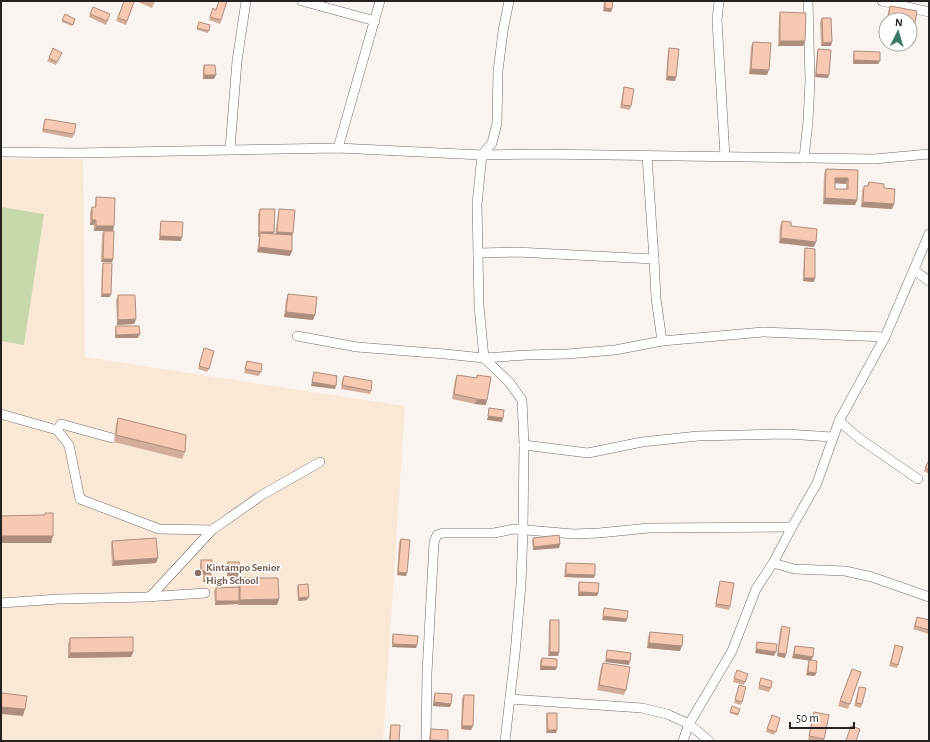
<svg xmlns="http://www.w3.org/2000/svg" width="930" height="742" viewBox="0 0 930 742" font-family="'Alegreya Sans',sans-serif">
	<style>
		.education { fill: #fae8d7 }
		.green { fill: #c7d9ab }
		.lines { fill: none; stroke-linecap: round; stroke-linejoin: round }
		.street-casing { stroke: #706a68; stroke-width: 10 }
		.street { stroke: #fff; stroke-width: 9 }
		.wall { fill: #d4ad9a; fill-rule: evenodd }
		.shaded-wall { fill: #ad8d7d }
		.building { fill: #f7c9b3; stroke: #ad8d7d; fill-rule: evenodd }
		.education-dot { fill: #8d6e63; stroke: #fff; stroke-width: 1.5 }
		.labels { text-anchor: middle; stroke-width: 3; stroke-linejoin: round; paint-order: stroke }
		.education-label { font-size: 11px; font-weight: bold; fill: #785e54; stroke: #fff; text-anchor: start }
	</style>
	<rect width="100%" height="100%" fill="#faf4f1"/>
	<polygon class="education" points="1,159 83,159 85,357 405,406 383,741 1,741"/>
	<polygon class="green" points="1,207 44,214 24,345 1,341"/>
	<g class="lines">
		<g class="street-casing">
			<g id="street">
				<polyline points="302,1 375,21"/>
				<polyline points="719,1 717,20 725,157"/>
				<polyline points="882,1 929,12"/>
				<polyline points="338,148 380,1"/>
				<polyline points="230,149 237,61 246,1"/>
				<polyline points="1,152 78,153 338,148 482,155 540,154 874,159 929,154"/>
				<polyline points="647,156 654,259"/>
				<polyline points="804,158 808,121 810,81 808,1"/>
				<polyline points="478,253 516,252 654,259 656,298 662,341"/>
				<polyline points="914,270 929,281"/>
				<polyline points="297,336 357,347 445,354 484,358 479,306 477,204 482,155 492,143 497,123 498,71 503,31 509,1"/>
				<polyline points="484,358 527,355 567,354 615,350 662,341 763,332 885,337"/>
				<polyline points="484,358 509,382 522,400 524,445 523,529 521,584 515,654 505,741"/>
				<polyline points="1,414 57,430 69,445 80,499 159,529 212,530 262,495 320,462"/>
				<polyline points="839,421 860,439 918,479"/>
				<polyline points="57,430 61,424 112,438"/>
				<polyline points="524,445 588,453 642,442 698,436 787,434 832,437"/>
				<polyline points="773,563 794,569 845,571 872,577 929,597"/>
				<polyline points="150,597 212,530"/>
				<polyline points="1,603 59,599 146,597 205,593"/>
				<polyline points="510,699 642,708 667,714 689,724 709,741"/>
				<polyline points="426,741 427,673 434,542 437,535 443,533 494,533 514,529 574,534 599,533 649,528 792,527"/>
				<polyline points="683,741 689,724 732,651 756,589 773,563 792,527 817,483 839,421 885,337 929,234"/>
			</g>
		</g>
		<use href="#street" class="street"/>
	</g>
	<g class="wall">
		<polygon points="124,1 134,2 126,25 116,21"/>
		<polygon points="136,1 155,1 152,8"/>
		<polygon points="227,1 220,24 209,20 213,8 216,9"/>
		<polygon points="604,1 613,1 612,9 611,12 603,11"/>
		<polygon points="890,6 917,11 914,28 912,33 910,33 910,20 887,20 888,12"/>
		<polygon points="780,12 805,41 803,46 778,46 779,17"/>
		<polygon points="65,14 75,19 72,26 62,22"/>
		<polygon points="90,14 110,14 106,25 89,17"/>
		<polygon points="822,18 831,46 821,46 820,22"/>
		<polygon points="199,22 210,25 208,33 197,30"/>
		<polygon points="753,42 767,75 749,74 751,47"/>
		<polygon points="669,48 676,77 675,81 666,80 668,51"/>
		<polygon points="818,49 828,78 815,77 817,53"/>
		<polygon points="854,51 880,61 878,64 853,64 853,55"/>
		<polygon points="60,56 56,65 47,61 49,58"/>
		<polygon points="204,65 214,79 203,79 203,68"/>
		<polygon points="624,87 631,106 630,110 620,108 623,91"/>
		<polygon points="45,119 74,134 72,138 42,132"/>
		<path d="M826,169l32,1 -1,30 -2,5 -32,-1 1,-30zM835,183l11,1v5h-11z"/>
		<polygon points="869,182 884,188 894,204 892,209 861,207 862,191 864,186 867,186"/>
		<polygon points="96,197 113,231 94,231 94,225 90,225 90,212 92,207 95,207 95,203"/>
		<polygon points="260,209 274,232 273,234 275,234 278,214 279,209 293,233 292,236 290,256 257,252 259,237 258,237 258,214"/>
		<polygon points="161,221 181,241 159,240 160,225"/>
		<polygon points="782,221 791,226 814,247 779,243 780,226"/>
		<polygon points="104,231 113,259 112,262 101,262 102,234"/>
		<polygon points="805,248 814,282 803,281 804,252"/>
		<polygon points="103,263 110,297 101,297 102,267"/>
		<polygon points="288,294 313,320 284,317 286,299"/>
		<polygon points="118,295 136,319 134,324 117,325 116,300"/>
		<polygon points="116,326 138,338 115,338 115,330"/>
		<polygon points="203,352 209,369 207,372 198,369"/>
		<polygon points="247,361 261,372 259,376 244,373"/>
		<polygon points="457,375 476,378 477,375 486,405 475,404 452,399 455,380"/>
		<polygon points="344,376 371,391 370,394 341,389 342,380"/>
		<polygon points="118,418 185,452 182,459 114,442 116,425"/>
		<polygon points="929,460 929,474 924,471"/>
		<polygon points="533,538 560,544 559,548 533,550 532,541"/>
		<polygon points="401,539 407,573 406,576 397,575 399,542"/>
		<polygon points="112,541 156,563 112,566 111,546"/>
		<polygon points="201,560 210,574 210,582 203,582 204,574 200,574 200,564"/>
		<polygon points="228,562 239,573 238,576 227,576 227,566"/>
		<polygon points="566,563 594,578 564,577 565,567"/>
		<polygon points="240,578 277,605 238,605 238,603 238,604 215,605 214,591 216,588 238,587 238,583"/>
		<polygon points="720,581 730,606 729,610 715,607 719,584"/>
		<polygon points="579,582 598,593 597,596 578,596 578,586"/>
		<polygon points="298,585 307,600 298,601 297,588"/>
		<polygon points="917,617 929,620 929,634 913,629"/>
		<polygon points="550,620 559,652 558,656 548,656 549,623"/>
		<polygon points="782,626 785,658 777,656 780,630"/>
		<polygon points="650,632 680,651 647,648 648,637"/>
		<polygon points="393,634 417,645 416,648 392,647 392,638"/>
		<polygon points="70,638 133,652 131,657 68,658 68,644"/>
		<polygon points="895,645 898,665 897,668 889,666"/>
		<polygon points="795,646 812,660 816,673 815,676 806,675 808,663 809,660 792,658 794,649"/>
		<polygon points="542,658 556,670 540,670 540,661"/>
		<polygon points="603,663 626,690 624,695 597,690 601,668"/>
		<polygon points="852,669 861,672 848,709 838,706"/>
		<polygon points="737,670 748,674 744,685 733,682"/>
		<polygon points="761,678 771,688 769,692 758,689"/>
		<polygon points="859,687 862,704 861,708 854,706"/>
		<polygon points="738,689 742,702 741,705 734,703"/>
		<polygon points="435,693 451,704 450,707 433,706 434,696"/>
		<polygon points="464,695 473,726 471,730 461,729 462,698"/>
		<polygon points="732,706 740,709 738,716 730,713"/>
		<polygon points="814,712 824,739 824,741 808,741 812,718"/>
		<polygon points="547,713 557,730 556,733 546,733 546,716"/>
		<polygon points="772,715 780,718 774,735 766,732"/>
		<polygon points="391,725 399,741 389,741 390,728"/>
		<polygon points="431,729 448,741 429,741 430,732"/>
	</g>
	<g class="shaded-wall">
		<polygon points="605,8 612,9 611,12 603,11"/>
		<polygon points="780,41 805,41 803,46 778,46"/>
		<polygon points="832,42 831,46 821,46 823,43"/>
		<polygon points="854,60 880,61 878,64 853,64"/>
		<polygon points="751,69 769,70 767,75 749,74"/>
		<polygon points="816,74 829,75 828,78 815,77"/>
		<polygon points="204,75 216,75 214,79 203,79"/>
		<polygon points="667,76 676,77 675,81 666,80"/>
		<polygon points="835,178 848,178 846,184 833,183"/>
		<polygon points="825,198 857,200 855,205 823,204"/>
		<polygon points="863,202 894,204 892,209 861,207"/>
		<polygon points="92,220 96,220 94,225 90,225"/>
		<polygon points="96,226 114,226 113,231 94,231"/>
		<polygon points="259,232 274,232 272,237 260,233 259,237 258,237"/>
		<polygon points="277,232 293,233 291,238 275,237"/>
		<polygon points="160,236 182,237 181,241 159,240"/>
		<polygon points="781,238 816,242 814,247 779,243"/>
		<polygon points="259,247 292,251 290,256 257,252"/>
		<polygon points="103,259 113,259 112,262 101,262"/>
		<polygon points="804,278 815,278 814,282 803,281"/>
		<polygon points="102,294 111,294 110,297 101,297"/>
		<polygon points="286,312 315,315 313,320 284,317"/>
		<polygon points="136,319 134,324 117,325 118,320"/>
		<polygon points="140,334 138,338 115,338 116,335"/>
		<polygon points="312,382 336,386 335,389 311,386"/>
		<polygon points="477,399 487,400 486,405 475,404"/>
		<polygon points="488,416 503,418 502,422 487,420"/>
		<polygon points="1,536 53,536 51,543 1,543"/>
		<polygon points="560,544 559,548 533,550 534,547"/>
		<polygon points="158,558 156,563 112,566 114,561"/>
		<polygon points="201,571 212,571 210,574 200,574"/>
		<polygon points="398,572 407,573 406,576 397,575"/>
		<polygon points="228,573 239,573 238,576 227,576"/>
		<polygon points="566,574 595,575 594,578 564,577"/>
		<polygon points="204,580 211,580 210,582 203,582"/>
		<polygon points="233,582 238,582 237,584 232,584"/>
		<polygon points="579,592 598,593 597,596 578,596"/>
		<polygon points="309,597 307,600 298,601 299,598"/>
		<polygon points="279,599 277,605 238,605 240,600"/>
		<polygon points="216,601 239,601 238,604 215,605"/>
		<polygon points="603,616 627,619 626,622 602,620"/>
		<polygon points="649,643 682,646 680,651 647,648"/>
		<polygon points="393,644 417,645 416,648 392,647"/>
		<polygon points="756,649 776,652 774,656 755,653"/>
		<polygon points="133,652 131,657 68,658 70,653"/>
		<polygon points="550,652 559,652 558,656 548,656"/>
		<polygon points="778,653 786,654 785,658 777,656"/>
		<polygon points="794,654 813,657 811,661 792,658"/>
		<polygon points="606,659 630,661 629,665 605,662"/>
		<polygon points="541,666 557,667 556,670 540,670"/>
		<polygon points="808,672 816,673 815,676 806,675"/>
		<polygon points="434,702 451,704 450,707 433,706"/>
		<polygon points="1,707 25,709 23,716 1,714"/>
		<polygon points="462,726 473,726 471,730 461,729"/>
		<polygon points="548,730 557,730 556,733 546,733"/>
	</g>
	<g class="building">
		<polygon points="124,1 132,1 134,2 127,21 118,18"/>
		<polygon points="219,1 227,1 221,20 210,17 213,8 216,10"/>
		<polygon points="605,1 613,1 612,9 605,8"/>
		<polygon points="890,6 917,11 914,28 910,28 910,20 888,20"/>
		<polygon points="93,7 110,14 107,21 90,14"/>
		<polygon points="780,12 806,13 805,41 780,41"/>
		<polygon points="65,14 75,19 73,25 62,20"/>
		<polygon points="822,18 831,18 832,42 823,43"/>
		<polygon points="199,22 210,25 209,31 197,28"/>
		<polygon points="753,42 771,43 769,70 751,69"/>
		<polygon points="53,48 62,53 57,62 49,58"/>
		<polygon points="669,48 679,49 676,77 667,76"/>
		<polygon points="818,49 831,50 829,75 816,74"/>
		<polygon points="854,51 880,52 880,61 854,60"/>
		<polygon points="204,65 215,65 216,75 204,75"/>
		<polygon points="624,87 634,89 631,106 622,105"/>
		<polygon points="45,119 76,124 74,134 43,129"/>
		<path d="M826,169l32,1 -1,30 -32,-2zM835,178h13v11h-13z"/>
		<polygon points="869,182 884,184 884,188 895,189 894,204 863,202 864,186 868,186"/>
		<polygon points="96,197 115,198 114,226 96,226 96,220 92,220 92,207 96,207"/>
		<polygon points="260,209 275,209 274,232 259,232"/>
		<polygon points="279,209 295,210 293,233 277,232"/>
		<polygon points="161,221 183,222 182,237 160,236"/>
		<polygon points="782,221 791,222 791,226 817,229 816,242 781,238"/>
		<polygon points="104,231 114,231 113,259 103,259"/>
		<polygon points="260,233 292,235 292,251 259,247"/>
		<polygon points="805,248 815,249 815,278 804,278"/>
		<polygon points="103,263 112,263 111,294 102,294"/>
		<polygon points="288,294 317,297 315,315 286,312"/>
		<polygon points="118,295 135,295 136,319 118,320"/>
		<polygon points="116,326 139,326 140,334 116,335"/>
		<polygon points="204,348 214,351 209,369 199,366"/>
		<polygon points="247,361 262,364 261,372 245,369"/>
		<polygon points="314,372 337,376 336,386 312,382"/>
		<polygon points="457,375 477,378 477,375 491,377 487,400 477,399 454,394"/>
		<polygon points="344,376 372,381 371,391 342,385"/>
		<polygon points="489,408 504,410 503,418 488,416"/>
		<polygon points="118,418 186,435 185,452 116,435"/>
		<polygon points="929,460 929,470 925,468"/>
		<polygon points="45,513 53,513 53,536 1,536 1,516 45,515"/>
		<polygon points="559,535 560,544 534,547 533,538"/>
		<polygon points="156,538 158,558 114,561 112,541"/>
		<polygon points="401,539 410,540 407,573 398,572"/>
		<rect x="201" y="560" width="11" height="11"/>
		<rect x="228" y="562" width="11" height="11"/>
		<polygon points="566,563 595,564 595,575 566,574"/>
		<rect x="204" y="574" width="7" height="6"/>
		<polygon points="233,576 238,577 238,582 233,582"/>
		<polygon points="240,578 278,578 279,599 240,600"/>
		<polygon points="720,581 734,583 730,606 716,604"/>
		<polygon points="579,582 599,583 598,593 579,592"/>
		<polygon points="308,584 309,597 299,598 298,585"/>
		<polygon points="239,587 239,601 216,601 216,588"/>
		<polygon points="604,608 628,611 627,619 603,616"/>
		<polygon points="917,617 929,620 929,630 915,626"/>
		<rect x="550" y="620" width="9" height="32"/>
		<polygon points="782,626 790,628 786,654 778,653"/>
		<polygon points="650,632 683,635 682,646 649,643"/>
		<polygon points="393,634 418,636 417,645 393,644"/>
		<polygon points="133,637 133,652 70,653 70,638"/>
		<polygon points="757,642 777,644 776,652 756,649"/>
		<polygon points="895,645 903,647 898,665 891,663"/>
		<polygon points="795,646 814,648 813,657 794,654"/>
		<polygon points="607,650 631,653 630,661 606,659"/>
		<polygon points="542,658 557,659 557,667 541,666"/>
		<polygon points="809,660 817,661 816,673 808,672"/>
		<polygon points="603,663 630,667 626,690 599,685"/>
		<polygon points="852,669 861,672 850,704 840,701"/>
		<polygon points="737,670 748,674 745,682 734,678"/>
		<polygon points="761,678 772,681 771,688 759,685"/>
		<polygon points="739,685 746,687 742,702 735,700"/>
		<polygon points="859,687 866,688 862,704 856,703"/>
		<polygon points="1,693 27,696 25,709 1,707"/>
		<polygon points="435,693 452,694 451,704 434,702"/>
		<polygon points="464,695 474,695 473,726 462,726"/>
		<polygon points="732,706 740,709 738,714 730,712"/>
		<polygon points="814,712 829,715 824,739 809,736"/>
		<polygon points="547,713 557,713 557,730 548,730"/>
		<polygon points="772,715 780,718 776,732 767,729"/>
		<polygon points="391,725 400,725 399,741 390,741"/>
		<polygon points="851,726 860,729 856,741 848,741 846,740"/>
		<polygon points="431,729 448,730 448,741 430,740"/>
	</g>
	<circle class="education-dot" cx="198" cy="573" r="4"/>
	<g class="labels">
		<g class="education-label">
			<text x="206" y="571">Kintampo Senior<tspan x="206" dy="13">High School</tspan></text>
		</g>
	</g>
	<rect width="930" height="742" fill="none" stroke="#252221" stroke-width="4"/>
	<g transform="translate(898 32) rotate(5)"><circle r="19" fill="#ffffff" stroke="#a8a7a6"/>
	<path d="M0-3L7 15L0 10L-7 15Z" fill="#3b7a68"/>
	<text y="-6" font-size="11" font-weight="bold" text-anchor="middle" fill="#252221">N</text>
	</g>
	<path d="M790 722v6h64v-6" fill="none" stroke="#252221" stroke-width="2"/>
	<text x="796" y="722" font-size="12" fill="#252221" stroke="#ffffff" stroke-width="3" paint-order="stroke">50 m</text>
</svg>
